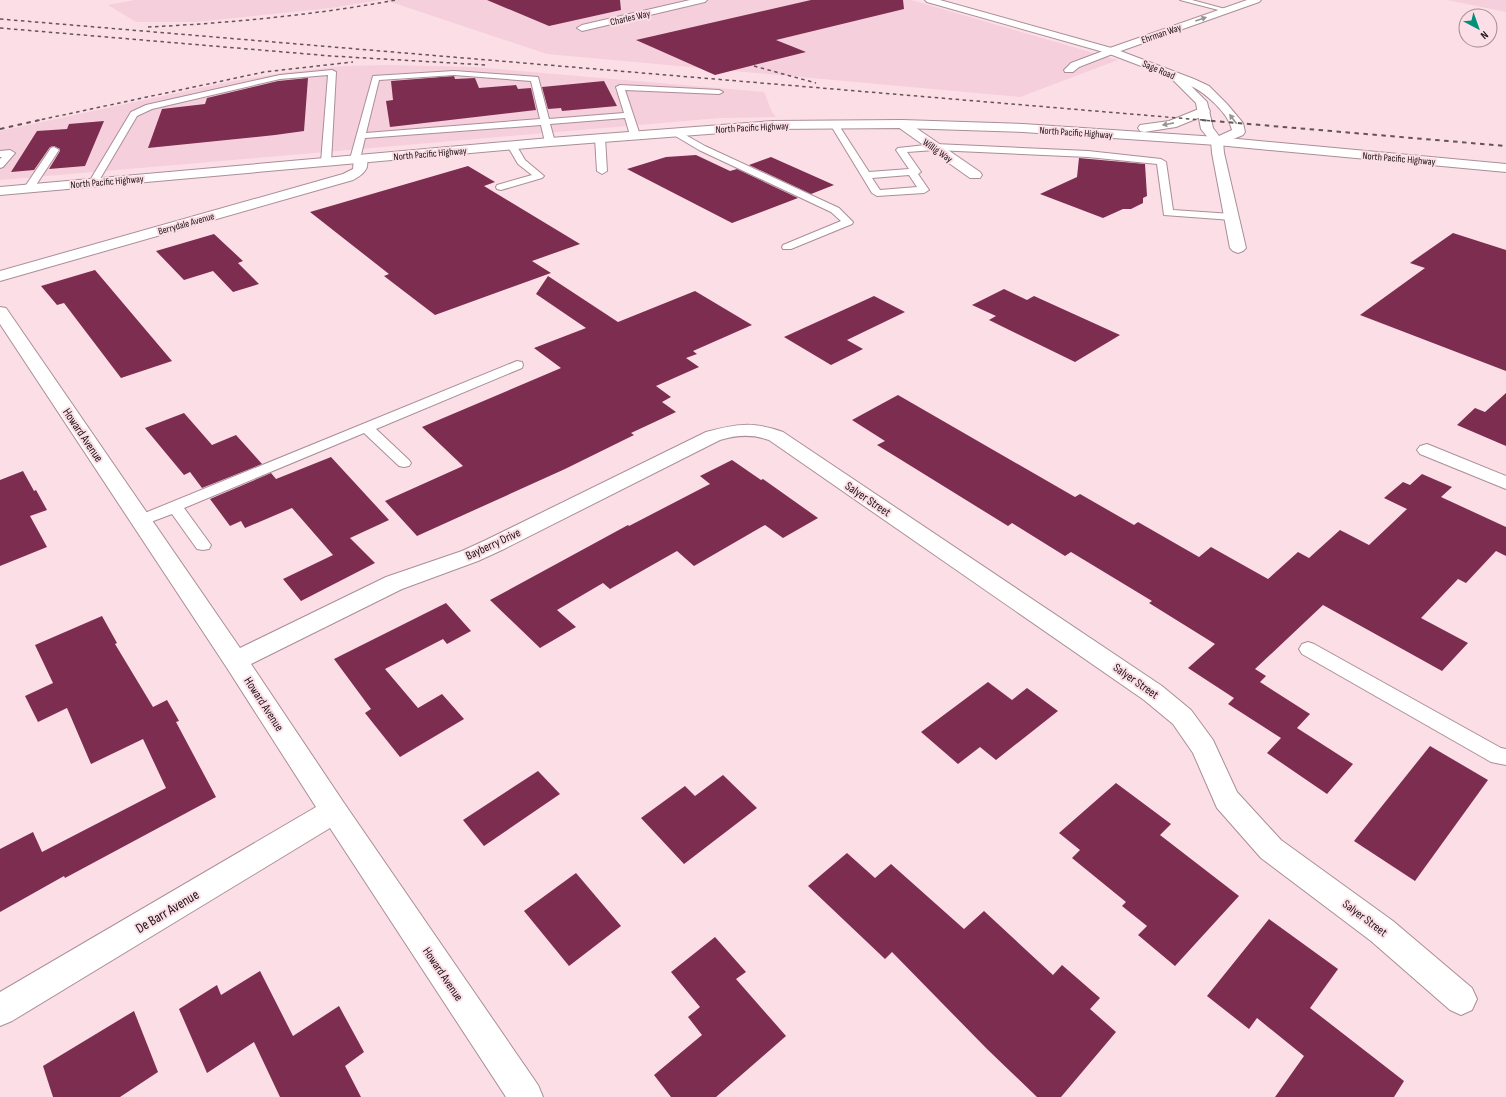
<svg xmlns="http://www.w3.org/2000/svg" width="1506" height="1097" viewBox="0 0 1506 1097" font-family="'Sofia Sans Condensed',sans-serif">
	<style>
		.built { fill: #f5cfdb }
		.building { fill: #7d2d4f }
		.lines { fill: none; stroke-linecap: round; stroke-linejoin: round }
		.service-casing { stroke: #aa8e97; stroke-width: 2 }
		.minor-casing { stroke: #aa8e97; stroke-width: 2 }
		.tertiary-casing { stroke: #aa8e97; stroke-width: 2 }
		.secondary-casing { stroke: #aa8e97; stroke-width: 2 }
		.primary-casing { stroke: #aa8e97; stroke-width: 2 }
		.service { fill: #fff; fill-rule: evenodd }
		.minor { fill: #fff; fill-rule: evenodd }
		.tertiary { fill: #fff; fill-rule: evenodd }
		.secondary { fill: #fff; fill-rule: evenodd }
		.primary { fill: #fff; fill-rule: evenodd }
		.rail-far1 { stroke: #645358; stroke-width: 1.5; stroke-dasharray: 3.5 3.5; stroke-linecap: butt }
		.rail { stroke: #645358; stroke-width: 2; stroke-dasharray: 4.5 4.5; stroke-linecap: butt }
		.oneway { fill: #989495 }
		.labels { text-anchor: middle; stroke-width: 4; stroke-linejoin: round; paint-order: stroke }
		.far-street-label { font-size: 10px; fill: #1b1114; stroke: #fcdee7 }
		.street-label { font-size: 12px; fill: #1b1114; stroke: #fcdee7 }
		.near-street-label { font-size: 14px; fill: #1b1114; stroke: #fcdee7 }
	</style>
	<rect width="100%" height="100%" fill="#fcdee7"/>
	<g class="built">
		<polygon points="135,0 380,0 331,8 195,22 136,22 108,5"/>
		<polygon points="385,0 911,0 1118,60 1020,97 547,54"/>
		<polygon points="1447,0 1506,0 1506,12"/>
		<polygon points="387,65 474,67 764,92 772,112 776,117 720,118 0,180 0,131 228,82 288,72 346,66"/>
	</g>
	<g class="building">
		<polygon points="487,0 620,0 621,10 549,26"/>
		<polygon points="811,0 903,0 904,9 776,40 806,52 715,75 636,40"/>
		<polygon points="454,76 455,79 475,78 479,88 516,85 518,89 531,88 536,110 390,127 386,101 393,100 391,81"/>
		<polygon points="308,78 304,131 275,135 148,148 162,109 205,104 207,98 278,81"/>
		<polygon points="604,81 617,106 562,111 561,108 548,109 542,87"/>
		<polygon points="104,121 85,166 49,169 60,151 60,149 54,146 50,147 34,170 11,172 37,131 67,129 69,124"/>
		<polygon points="696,155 730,171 737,169 798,198 732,223 627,169 666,157"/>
		<polygon points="771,157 834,185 811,194 749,165"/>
		<polygon points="1079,158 1145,164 1147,196 1143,198 1143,203 1131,209 1123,209 1103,218 1040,194 1077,177"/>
		<polygon points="468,166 495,182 484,186 580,244 532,261 551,273 435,315 384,276 389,274 310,212"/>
		<polygon points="1453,233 1506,250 1506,371 1360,315 1425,268 1410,263"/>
		<polygon points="214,234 243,261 238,263 259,284 233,292 213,271 184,280 156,251"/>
		<polygon points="95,270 172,361 121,378 64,303 57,305 41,286"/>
		<polygon points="548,276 618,322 695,291 752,325 693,351 697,354 686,358 699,367 656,386 671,397 662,402 676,412 631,433 634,435 565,469 417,536 385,501 463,466 422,427 561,368 534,348 586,328 536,294"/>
		<polygon points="1004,289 1027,300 1034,296 1120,335 1075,362 989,320 996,316 972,305"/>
		<polygon points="874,296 905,312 847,340 863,349 831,365 784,337"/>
		<polygon points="1506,393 1506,446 1457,425 1475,408 1485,412"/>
		<polygon points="898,395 1075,497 1080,494 1134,525 1138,522 1199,557 1211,547 1268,579 1298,552 1309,558 1340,530 1369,545 1407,509 1384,498 1403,482 1410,485 1422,474 1452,487 1441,497 1506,527 1506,556 1496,551 1466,583 1458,579 1421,618 1468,643 1442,671 1323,605 1255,669 1266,676 1260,682 1310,714 1297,728 1353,764 1327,794 1267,753 1281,738 1228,704 1234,698 1188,668 1215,644 1149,603 1152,601 1071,552 1065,556 1012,523 1008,526 911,466 877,445 885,441 852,420"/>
		<polygon points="184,413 212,445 236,435 262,464 202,488 190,472 184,475 145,428"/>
		<polygon points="331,457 389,520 350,538 375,563 301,601 283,579 333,555 292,508 245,528 241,521 230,526 210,499 271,473 276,479"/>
		<polygon points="732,460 761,480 763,479 818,518 783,538 765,525 694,566 677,551 610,589 603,583 557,610 576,627 540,648 490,600 628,525 629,526 710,484 700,476"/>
		<polygon points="23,471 34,491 36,490 47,510 30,516 47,547 0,566 0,480"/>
		<polygon points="446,603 471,631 447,644 443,639 385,669 418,708 442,694 464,719 400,757 365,713 371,709 334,659"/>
		<polygon points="102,616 117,643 115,644 153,707 167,700 179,721 176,722 216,797 65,878 64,876 0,912 0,849 33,832 42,852 166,788 143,739 91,764 67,708 38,722 25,696 53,683 35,645"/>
		<polygon points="988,682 1012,700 1027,688 1058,711 996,760 980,747 958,764 921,732"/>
		<polygon points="1430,746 1488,780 1415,881 1354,841"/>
		<polygon points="538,771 560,794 484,846 463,820"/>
		<polygon points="723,775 757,808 684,864 641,818 685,786 695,796"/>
		<polygon points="1116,783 1171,824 1160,835 1239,896 1175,966 1138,935 1147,926 1122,906 1126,902 1072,858 1080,850 1059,833"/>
		<polygon points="847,853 875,878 891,864 964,929 984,911 1053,975 1062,965 1100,998 1090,1009 1116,1032 1061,1097 1037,1097 987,1049 892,952 885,959 808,886"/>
		<polygon points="576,873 621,926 569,966 524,911"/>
		<polygon points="1269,919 1338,969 1310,1008 1404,1081 1394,1097 1275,1097 1304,1056 1257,1018 1249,1029 1207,996"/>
		<polygon points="715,937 746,972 736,979 786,1036 716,1097 671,1097 654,1075 702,1035 688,1017 700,1007 671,972"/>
		<polygon points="260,971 293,1036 339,1006 364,1052 345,1066 361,1097 280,1097 254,1042 207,1073 179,1009 217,985 221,995"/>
		<polygon points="134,1011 158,1072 120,1097 53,1097 43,1066"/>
	</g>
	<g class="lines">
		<g class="service-casing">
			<g id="service">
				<polygon points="1180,0 1192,0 1229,10 1226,12"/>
				<polygon points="332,70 336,72 331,162 329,164 323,164 321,162 328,75 280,79 152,109 137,116 97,184 91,184 89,182 131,112 146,105 280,75"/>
				<path d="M454,71l84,6 11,42 75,-6 -8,-26 4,-2 99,5 4,2 -4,2 -94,-4 15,45 -5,3 -5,-3 -5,-17 -75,6 5,18 -5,3 -5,-3 -4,-17 -176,13 -5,21 -2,2h-6l-2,-2 23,-83zM454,75l77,6 9,38 -174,14 13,-53z"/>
				<path d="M834,121l4,3 31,48 40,-3 -13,-19 2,-2 37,-4 153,7 73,8 5,3 7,48 59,4 5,3 -5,3 -68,-5 -7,-51 -69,-7 -153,-7 -28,2 14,20 -3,2 11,16 -5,3 -47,3 -5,-3 -42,-69zM909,175l8,12 -37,3 -8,-12z"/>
				<polygon points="675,129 705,146 839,208 853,222 852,224 791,249 783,249 782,247 783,245 841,221 831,212 699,150 672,134 671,132"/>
				<polygon points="600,135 605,138 607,171 602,174 597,171 595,138"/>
				<polygon points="512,142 515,143 525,160 544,176 542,178 501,190 497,189 496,187 497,185 532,175 518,164 507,145"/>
				<polygon points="54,147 59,150 34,188 29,191 25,190 24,188 51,148"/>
				<polygon points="10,150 15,153 3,167 0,168 0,159 2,157 0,157 0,151"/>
				<polygon points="517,361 522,362 523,365 522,368 376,429 409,460 411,463 409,466 404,467 399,466 364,433 184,508 211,545 209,549 203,550 197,549 172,514 140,526 135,525 132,521 135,517"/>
				<polygon points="1308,642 1314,644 1501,748 1506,749 1506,765 1491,762 1302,654 1299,649 1302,644"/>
			</g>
		</g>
		<g class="minor-casing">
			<g id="minor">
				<polygon points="690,0 707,0 705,2 582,31 577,28 582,25"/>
				<polygon points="1111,48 1116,51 1115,53 1079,67 1073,72 1065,72 1064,70 1071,63"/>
				<polygon points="902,120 906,121 980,172 982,175 980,178 970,178 898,127 896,124 898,121"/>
				<polygon points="1217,137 1221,138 1223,141 1224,153 1246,248 1243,251 1238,253 1233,251 1230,248 1212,153 1211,141 1213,138"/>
				<path d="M360,155l5,1c7,12 -3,19 -12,24l-353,101v-10l343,-97 10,-5 1,-10 1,-3z"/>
				<path d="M0,307l6,1 234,340 146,-71 76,-26 24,-11 220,-108c30,-8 47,-11 77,0l379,254 29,24 22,30 24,52 44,48 112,81 79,67 5,11 -5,11 -11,5 -11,-5 -79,-69 -110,-83 -44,-50 -24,-55 -20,-29 -29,-24 -375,-260c-17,-6 -32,-5 -49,0l-218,110 -24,11 -76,28 -151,75 93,139 194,282 5,12h-37l-176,-269 -318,193 -12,5v-34l316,-185 -89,-139 -227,-344z"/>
				<polygon points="1427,444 1506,476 1506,489 1420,454 1417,450 1420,446"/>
			</g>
		</g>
		<g class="tertiary-casing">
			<polygon id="tertiary" points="1247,0 1261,0 1259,2 1115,53 1111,54 1106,51 1107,49"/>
		</g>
		<g class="secondary-casing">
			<path id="secondary" d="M925,0h15l175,49 79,30 15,7 18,18 16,19 2,9 -2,3 -22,9h-8l-12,-15 -5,-26 -26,-26 -63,-24 -180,-51zM1191,86c15,7 38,28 41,44l-13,6 -6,-8 -6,-26z"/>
		</g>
		<g class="primary-casing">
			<g id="primary">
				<polygon points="1204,107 1208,108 1210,111 1208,114 1176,127 1144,132 1140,131 1138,128 1140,125 1169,121"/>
				<polygon points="902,120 1023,124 1217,137 1506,164 1506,172 1217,145 1023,132 902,128 773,129 550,146 0,195 0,187 550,138 773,121"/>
			</g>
		</g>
		<use href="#service" class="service"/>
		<use href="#minor" class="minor"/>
		<use href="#tertiary" class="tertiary"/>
		<use href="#secondary" class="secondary"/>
		<use href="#primary" class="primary"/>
		<g class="rail-far1">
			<polyline points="0,19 1214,121"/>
			<path d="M148,27c83,-4 166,-12 248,-27"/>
			<polyline points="0,28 331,56 487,65"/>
			<polyline points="754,66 816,83"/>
			<polyline points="35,121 264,72 353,62"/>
		</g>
		<g class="rail">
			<polyline points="1202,120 1506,146"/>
			<polyline points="0,129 40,120"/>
		</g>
	</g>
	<defs><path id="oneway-solid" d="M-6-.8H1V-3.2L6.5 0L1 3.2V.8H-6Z"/></defs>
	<g class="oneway">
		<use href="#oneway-solid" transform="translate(1201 19) rotate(-19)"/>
		<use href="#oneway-solid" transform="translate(1233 119) rotate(-127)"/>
		<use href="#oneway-solid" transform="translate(1168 124) rotate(169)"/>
	</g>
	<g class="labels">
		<g class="far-street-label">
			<text transform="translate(630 17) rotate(-13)" y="4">Charles Way</text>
			<text transform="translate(1161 33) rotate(-19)" y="4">Ehrman Way</text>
			<text transform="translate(1159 69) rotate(23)" y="4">Sage Road</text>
			<text transform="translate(752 127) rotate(-3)" y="4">North Pacific Highway</text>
			<text transform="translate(1076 132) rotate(4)" y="4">North Pacific Highway</text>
			<text transform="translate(938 150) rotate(35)" y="4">Willig Way</text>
			<text transform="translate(430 153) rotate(-5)" y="4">North Pacific Highway</text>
			<text transform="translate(1399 158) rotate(5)" y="4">North Pacific Highway</text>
			<text transform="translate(107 181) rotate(-5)" y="4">North Pacific Highway</text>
			<text transform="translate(186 223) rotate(-16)" y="4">Berrydale Avenue</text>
		</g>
		<g class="street-label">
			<text transform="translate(83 435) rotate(56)" y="4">Howard Avenue</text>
			<text transform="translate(868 499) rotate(34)" y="4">Salyer Street</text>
			<text transform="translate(493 544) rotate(-25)" y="4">Bayberry Drive</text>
			<text transform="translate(1136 681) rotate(35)" y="4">Salyer Street</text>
			<text transform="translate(264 704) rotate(57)" y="4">Howard Avenue</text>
			<text transform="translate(1365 918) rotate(37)" y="4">Salyer Street</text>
			<text transform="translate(443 974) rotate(56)" y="4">Howard Avenue</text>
		</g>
		<g class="near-street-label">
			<text transform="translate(167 911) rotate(-31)" y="5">De Barr Avenue</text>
		</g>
	</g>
	<g transform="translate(1478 28) rotate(139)"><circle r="19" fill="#fcdee7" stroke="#a28c93"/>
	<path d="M0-3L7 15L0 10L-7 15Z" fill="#01907a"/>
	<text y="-6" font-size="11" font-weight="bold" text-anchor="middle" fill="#1b1114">N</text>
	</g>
</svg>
